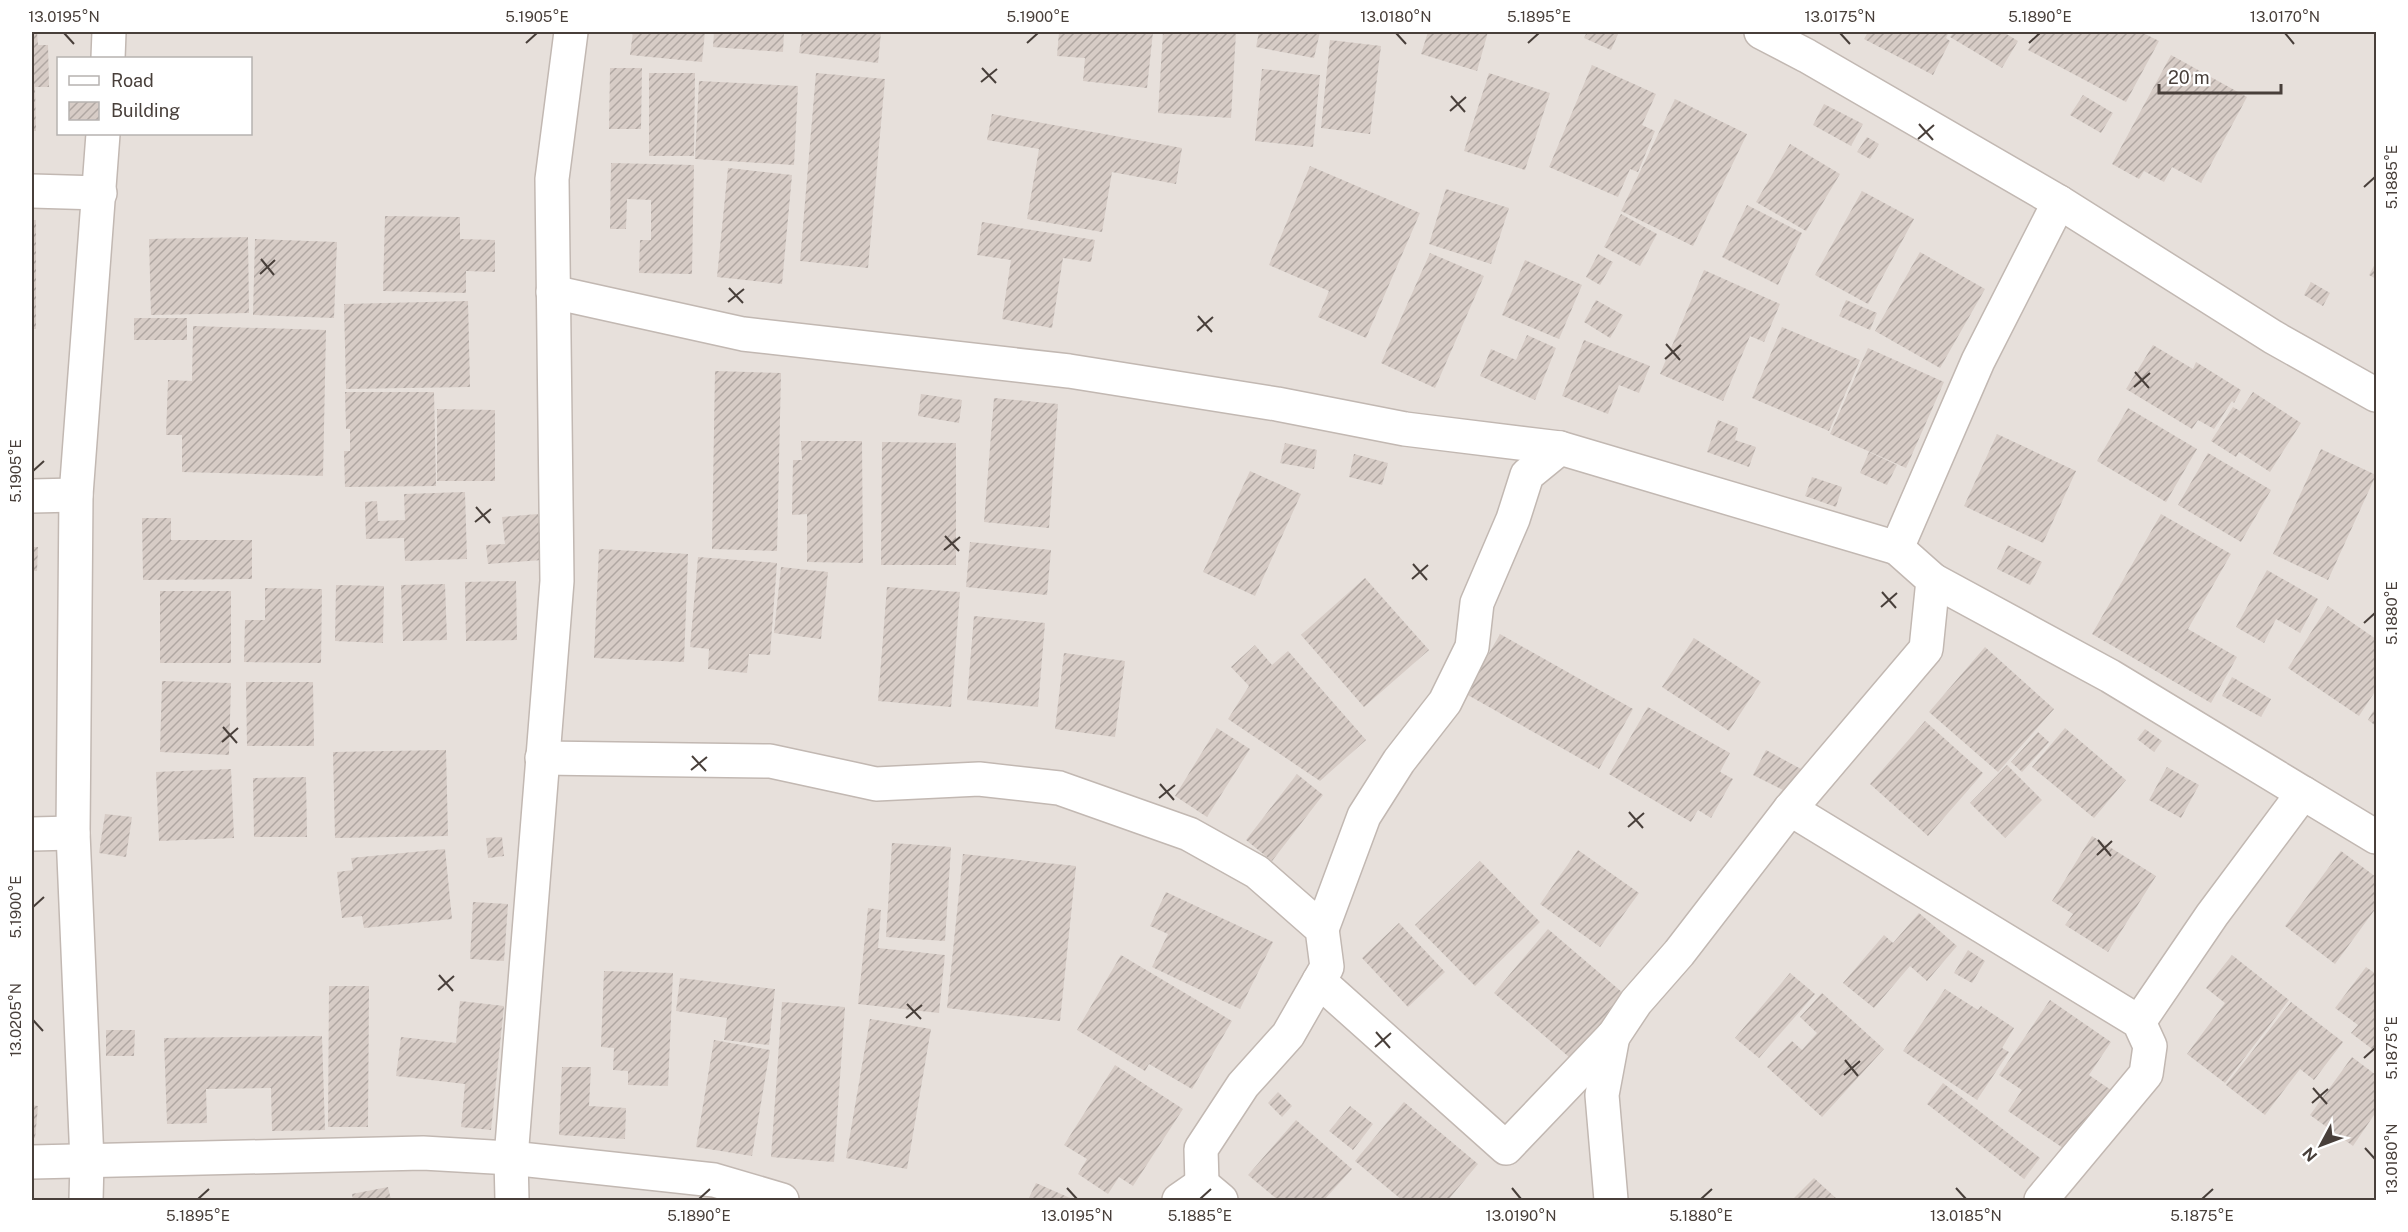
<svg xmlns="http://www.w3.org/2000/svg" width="2408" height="1232" viewBox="0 0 2408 1232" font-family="'Public Sans',sans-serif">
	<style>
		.residential { fill: #e7e0db; fill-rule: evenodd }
		.building { fill: url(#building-hatch) }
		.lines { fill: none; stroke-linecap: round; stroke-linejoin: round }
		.minor-casing { stroke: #c2b8b2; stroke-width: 36 }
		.minor { stroke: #fff; stroke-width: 33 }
		.ticks { fill: none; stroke: #483f3a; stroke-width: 2 }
		.neatline { fill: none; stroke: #483f3a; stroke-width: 2 }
		.ticks-label { font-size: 15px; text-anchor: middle; fill: #483f3a }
	</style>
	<defs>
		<pattern id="building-hatch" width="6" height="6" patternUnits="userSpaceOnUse" patternTransform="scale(1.5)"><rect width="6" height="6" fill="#d7ccc6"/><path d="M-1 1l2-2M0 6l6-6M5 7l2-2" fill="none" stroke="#b0a7a2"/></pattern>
	</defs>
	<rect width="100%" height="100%" fill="#f4efec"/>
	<path class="residential" d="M32,32h2344v1168h-2344zM58,58h192v76h-192z"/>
	<g class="building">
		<polygon points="32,32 37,32 38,45 48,45 49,87 35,87 36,131 32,131"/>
		<polygon points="633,32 705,32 702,62 630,55"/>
		<polygon points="714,32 784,32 783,52 713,47"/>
		<polygon points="802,32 881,32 878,63 799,53"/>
		<polygon points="1059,32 1153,32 1147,88 1083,81 1085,58 1057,56"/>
		<polygon points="1163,32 1236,32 1231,118 1158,113"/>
		<polygon points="1259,32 1320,32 1314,58 1256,47"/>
		<polygon points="1428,32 1488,32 1477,71 1421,54"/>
		<polygon points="1587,32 1619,32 1611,50 1584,38"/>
		<polygon points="1868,32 1949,32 1946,38 1950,41 1933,75 1864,39"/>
		<polygon points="1954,32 2003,32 2018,41 2002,68 1950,37"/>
		<polygon points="2038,32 2141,32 2159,41 2126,102 2028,50"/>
		<polygon points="1330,40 1381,46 1370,134 1321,128"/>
		<polygon points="2171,55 2247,97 2201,183 2172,167 2164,182 2144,171 2139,179 2112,164"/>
		<polygon points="1592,65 1656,94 1642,125 1655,131 1638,172 1630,169 1618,197 1549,167"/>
		<polygon points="610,68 642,68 641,129 609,129"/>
		<polygon points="1262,69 1320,75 1313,147 1255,141"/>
		<polygon points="649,73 695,73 694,156 649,156"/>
		<polygon points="816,73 885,79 868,268 800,261"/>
		<polygon points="1489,73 1550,93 1525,170 1464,151"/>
		<polygon points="699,81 798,86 794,165 695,159"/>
		<polygon points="2083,95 2113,113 2101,133 2070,115"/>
		<polygon points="1675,99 1747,134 1693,246 1621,211"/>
		<polygon points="1824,104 1863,124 1851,146 1813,125"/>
		<polygon points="992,114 1182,148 1176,184 1112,172 1102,232 1027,219 1039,149 987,140"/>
		<polygon points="1867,137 1879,144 1870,159 1857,152"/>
		<polygon points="1790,144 1840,174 1806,231 1756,202"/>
		<polygon points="611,163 694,165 692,274 639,273 640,240 651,240 651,200 627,199 626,229 610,229"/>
		<polygon points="1310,166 1420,213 1366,338 1318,317 1329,291 1269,265"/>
		<polygon points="728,168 792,175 782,284 717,277"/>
		<polygon points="1446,189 1509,208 1491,264 1429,244"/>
		<polygon points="1862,191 1914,219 1868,304 1815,275"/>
		<polygon points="1747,205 1802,233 1778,285 1722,257"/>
		<polygon points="1621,214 1657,234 1640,266 1604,247"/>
		<polygon points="385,216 460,217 460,239 495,240 495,272 466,271 466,293 383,291"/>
		<rect x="32" y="220" width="4" height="109"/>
		<polygon points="982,222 1095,240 1091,262 1063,258 1052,328 1002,319 1011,260 977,255"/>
		<polygon points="248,237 249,313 151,315 149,239"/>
		<polygon points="255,239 337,242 334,318 253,315"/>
		<polygon points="1920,252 1985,289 1940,368 1875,331"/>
		<polygon points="1430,253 1484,276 1435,388 1381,363"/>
		<polygon points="1598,254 1613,262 1600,285 1586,277"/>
		<polygon points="1525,260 1582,285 1559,339 1502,315"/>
		<polygon points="2376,262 2376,279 2369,275"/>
		<polygon points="1704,270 1780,304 1764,342 1750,336 1723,401 1660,374"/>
		<polygon points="2311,282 2330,293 2323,306 2304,295"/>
		<polygon points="1596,300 1623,315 1610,338 1584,322"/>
		<polygon points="1846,300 1877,313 1870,330 1839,316"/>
		<polygon points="468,301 470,387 346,389 344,304"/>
		<rect x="134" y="318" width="53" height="22"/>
		<polygon points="193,326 326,330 323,476 182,472 182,435 166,435 168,380 192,381"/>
		<polygon points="1782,327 1860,360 1829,431 1752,398"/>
		<polygon points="1527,335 1556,348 1535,400 1480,376 1491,349 1516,360"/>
		<polygon points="1584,340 1650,366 1639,393 1619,385 1608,414 1562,396"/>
		<polygon points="2153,345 2193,369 2196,362 2241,390 2234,403 2232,401 2214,429 2198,420 2192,429 2126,389"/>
		<polygon points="1868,348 1944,382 1906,468 1830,434"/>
		<polygon points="715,371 781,373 777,551 712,549"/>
		<polygon points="345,392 434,392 436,486 345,487 344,451 350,451 350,429 346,429"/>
		<polygon points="2253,392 2301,423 2270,472 2239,452 2236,457 2211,441 2233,407 2240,411"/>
		<polygon points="921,394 962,400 959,423 918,416"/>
		<polygon points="994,398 1058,404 1049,528 984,522"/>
		<polygon points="2128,408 2197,449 2166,502 2097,461"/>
		<polygon points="437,409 495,410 495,481 437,481"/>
		<polygon points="1718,420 1738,428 1735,440 1756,447 1749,467 1707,452"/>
		<polygon points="1997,434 2076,471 2043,543 1964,506"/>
		<polygon points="801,441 862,441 863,563 807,562 807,514 792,515 793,460 802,460"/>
		<polygon points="882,442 956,443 956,565 881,565"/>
		<polygon points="1285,443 1317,450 1314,469 1280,463"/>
		<polygon points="2321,449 2376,475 2328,580 2273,554"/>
		<polygon points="1869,452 1897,465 1887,485 1860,473"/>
		<polygon points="2208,453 2271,490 2241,542 2178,505"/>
		<polygon points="1354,454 1388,463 1382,485 1349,477"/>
		<polygon points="1250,471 1301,494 1255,596 1203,572"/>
		<polygon points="1812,477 1842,487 1836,507 1805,496"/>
		<polygon points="465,492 467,559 405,561 404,538 366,539 365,502 377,501 378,521 405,520 404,494"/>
		<polygon points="538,514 542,560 488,564 486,545 505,544 502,517"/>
		<polygon points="2161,514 2231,554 2188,629 2237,657 2211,703 2092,634"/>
		<polygon points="142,518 171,518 171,540 252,540 252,579 143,580"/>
		<polygon points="970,542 1051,550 1047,595 966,587"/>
		<polygon points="2008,545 2042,562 2030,585 1997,569"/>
		<polygon points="32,547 38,547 37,571 32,571"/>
		<polygon points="599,549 688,554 684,662 594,658"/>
		<polygon points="698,557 777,563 770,655 749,654 747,673 708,669 709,649 690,647"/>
		<polygon points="781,567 828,572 821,639 774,633"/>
		<polygon points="2267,570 2318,599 2300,633 2276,619 2264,643 2236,627"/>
		<polygon points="1365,578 1429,650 1364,707 1301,635"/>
		<polygon points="516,581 517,640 466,641 465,582"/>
		<polygon points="445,584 447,640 403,641 401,585"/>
		<polygon points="336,585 384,586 383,643 335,641"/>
		<polygon points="887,587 960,592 951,707 878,701"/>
		<polygon points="265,588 322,589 321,663 244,662 245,620 265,620"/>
		<rect x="160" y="591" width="71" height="72"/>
		<polygon points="2328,606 2376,639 2376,690 2359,716 2288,668"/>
		<polygon points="974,616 1045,623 1038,707 967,700"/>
		<polygon points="1500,634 1633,709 1599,769 1466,694"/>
		<polygon points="1694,638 1761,682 1729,731 1662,687"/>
		<polygon points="1255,645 1272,665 1288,651 1366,740 1320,781 1228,719 1249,686 1231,667"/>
		<polygon points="1985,647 2054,709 1998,772 1929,712"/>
		<polygon points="1064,653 1125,661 1115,737 1055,729"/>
		<polygon points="2232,677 2271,699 2261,717 2222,696"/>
		<polygon points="162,681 231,683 229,755 160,752"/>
		<polygon points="246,682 313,682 314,746 247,746"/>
		<polygon points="2376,706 2376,726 2368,720"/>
		<polygon points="1648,707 1730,753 1720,772 1733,779 1711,818 1698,810 1691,822 1609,774"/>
		<polygon points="1925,721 1983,773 1928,836 1870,784"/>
		<polygon points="1217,728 1250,749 1207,817 1175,796"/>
		<polygon points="2065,728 2126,780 2094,818 2032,767"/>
		<polygon points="2145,729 2162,741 2154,752 2137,739"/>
		<polygon points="2038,732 2049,742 2022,772 2011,762"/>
		<polygon points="446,750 448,836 335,838 333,752"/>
		<polygon points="1766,750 1801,769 1789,793 1753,775"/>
		<polygon points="2007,765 2042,800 2005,838 1970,803"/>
		<polygon points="2167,767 2199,785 2181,818 2149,800"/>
		<polygon points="231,769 234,838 159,841 156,772"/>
		<polygon points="1297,774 1323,795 1272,861 1246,840"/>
		<polygon points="306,777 307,837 254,837 253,778"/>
		<polygon points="105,814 132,817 126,857 99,853"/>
		<polygon points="2092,836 2156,876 2108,952 2065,925 2073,914 2052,901"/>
		<polygon points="502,837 504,856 488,858 486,838"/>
		<polygon points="892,843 951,847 945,941 886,937"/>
		<polygon points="445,849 452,919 364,928 362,916 342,918 337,872 353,870 351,858"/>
		<polygon points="1578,850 1639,893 1600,947 1540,904"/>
		<polygon points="2341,851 2376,877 2376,908 2335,964 2285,926"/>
		<polygon points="963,854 1076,866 1060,1021 947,1008"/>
		<polygon points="1480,861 1540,922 1475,986 1415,925"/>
		<rect x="32" y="887" width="2" height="51"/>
		<polygon points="1166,892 1273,942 1240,1009 1152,967 1168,934 1150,926"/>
		<polygon points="473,902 508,904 504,961 470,959"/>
		<polygon points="868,908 881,910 878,948 945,955 939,1013 858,1004"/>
		<polygon points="1919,913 1957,946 1927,981 1910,966 1874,1008 1843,983 1884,935 1893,943"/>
		<polygon points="1399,923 1445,972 1408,1007 1362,958"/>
		<polygon points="1548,929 1630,999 1576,1063 1494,993"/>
		<polygon points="1968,950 1985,961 1972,983 1954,973"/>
		<polygon points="1121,955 1232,1021 1192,1089 1149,1064 1145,1071 1077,1030"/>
		<polygon points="2232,955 2289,1000 2225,1083 2187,1054 2225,1003 2206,988"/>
		<polygon points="2366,967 2376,974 2376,1052 2351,1033 2358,1025 2335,1008"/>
		<polygon points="604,971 673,973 668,1086 628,1085 628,1071 613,1070 614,1048 601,1047"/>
		<polygon points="1790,973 1815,994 1759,1058 1735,1038"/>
		<polygon points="680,978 775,989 769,1045 724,1040 727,1018 676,1011"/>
		<polygon points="329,986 369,986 368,1127 328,1127"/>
		<polygon points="1945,989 1978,1010 1981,1006 2014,1028 2002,1048 2009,1052 1977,1100 1903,1051"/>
		<polygon points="1822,993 1884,1049 1822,1117 1767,1067 1792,1041 1802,1050 1817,1033 1800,1017"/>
		<polygon points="2050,1000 2111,1042 2089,1075 2111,1090 2069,1152 2008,1111 2022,1090 1999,1075"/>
		<polygon points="460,1001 504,1006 491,1130 461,1127 465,1084 396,1076 401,1037 456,1043"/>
		<polygon points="782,1002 845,1007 834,1162 771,1157"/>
		<polygon points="2291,1002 2343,1042 2314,1080 2300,1069 2265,1115 2226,1085"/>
		<polygon points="870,1019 931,1029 907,1169 846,1158"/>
		<polygon points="106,1030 135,1030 134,1056 106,1056"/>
		<polygon points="322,1036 325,1130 272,1131 271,1088 206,1089 207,1123 167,1124 164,1038"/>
		<polygon points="714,1040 770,1050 752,1156 696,1147"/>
		<polygon points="2352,1057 2376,1075 2376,1112 2353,1146 2310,1115"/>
		<polygon points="1115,1065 1183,1109 1133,1186 1119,1177 1108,1194 1078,1174 1087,1159 1064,1145"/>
		<polygon points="562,1067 591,1067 589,1106 626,1108 625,1139 559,1135"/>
		<polygon points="1943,1083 2040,1158 2024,1179 1927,1104"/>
		<polygon points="1278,1092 1292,1106 1282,1117 1268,1103"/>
		<polygon points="1404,1102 1478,1164 1448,1200 1402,1200 1355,1161"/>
		<polygon points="32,1105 38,1106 35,1138 32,1138"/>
		<polygon points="1350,1106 1373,1124 1353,1150 1329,1131"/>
		<polygon points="1296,1120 1352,1169 1324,1200 1278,1200 1248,1175"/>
		<polygon points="1814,1178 1838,1200 1792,1200"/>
		<polygon points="1036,1183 1070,1198 1069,1200 1028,1200"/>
		<polygon points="388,1187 391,1200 353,1200 352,1194"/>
	</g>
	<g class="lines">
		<g class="minor-casing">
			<g id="minor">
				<polyline points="1761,32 1807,56 2059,202 2273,337 2376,395"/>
				<polyline points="108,58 109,32"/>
				<polyline points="32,191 100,193"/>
				<polyline points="553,292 743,334 1069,371 1277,404 1405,429 1560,448 1897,548 1978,361 2059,202"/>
				<polyline points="32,496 76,495"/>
				<polyline points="1933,580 2110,676 2303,793 2212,915 2139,1022"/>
				<polyline points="542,758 770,761 876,784 979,779 1059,788 1189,834 1257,872 1322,929 1327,967 1288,1035 1243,1085 1201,1149 1202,1184"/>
				<polyline points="2303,793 2376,837"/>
				<polyline points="1790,809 2139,1022 2150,1046 2146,1074 2041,1200"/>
				<polyline points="32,834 73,833"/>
				<polyline points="1322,929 1364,816 1399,761 1445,702 1472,647 1477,603 1513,519 1527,475 1560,448"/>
				<polyline points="1319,981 1506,1148 1614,1035 1636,1002 1679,953 1790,809 1926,649 1933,580 1897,548"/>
				<polyline points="32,1162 423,1153 511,1158 714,1180 782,1200"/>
				<polyline points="86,1200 87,1161 73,833 76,495 103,134"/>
				<polyline points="512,1200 511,1158 557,581 552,179 571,32"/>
				<polyline points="1179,1200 1202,1184 1221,1200"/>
				<polyline points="1611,1200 1602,1095 1613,1036"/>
			</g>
		</g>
		<use href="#minor" class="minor"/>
	</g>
	<path class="ticks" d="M64,33l10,11M1396,33l10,11M1840,33l10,11M2285,33l9,11M526,43l11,-10M1027,43l11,-10M1528,43l11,-10M2029,43l11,-10M982,68l14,15M981,82l16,-13M1451,96l14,16M1450,111l16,-14M1919,124l14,16M1918,139l16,-14M2364,187l11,-10M261,259l13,16M260,274l15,-14M729,288l14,15M728,302l16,-13M1198,316l14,16M1197,331l16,-14M1666,344l14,16M1665,359l16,-14M2135,372l14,16M2134,387l16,-14M33,471l11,-10M476,507l14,16M475,522l16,-13M945,536l14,15M944,550l16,-13M1413,564l14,16M1412,579l16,-14M1882,592l14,16M1881,607l16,-14M2364,623l11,-10M223,727l14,16M222,742l16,-14M692,756l14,15M691,770l16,-13M1160,784l14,16M1159,798l16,-13M1629,812l14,16M1628,827l16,-14M2098,840l13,16M2097,855l15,-14M33,907l11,-10M439,975l14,16M438,990l16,-14M907,1004l14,15M906,1018l16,-13M33,1020l10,11M1376,1032l14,16M1375,1047l16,-14M2364,1058l11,-10M1845,1060l13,16M1844,1075l16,-14M2313,1088l14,16M2312,1103l16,-14M2365,1148l10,11M1067,1188l10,11M1512,1188l9,11M1956,1188l10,11M198,1199l11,-10M699,1199l11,-10M1200,1199l11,-10M1701,1199l11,-10M2202,1199l11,-10"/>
	<rect width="2408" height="1232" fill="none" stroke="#ffffff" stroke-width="66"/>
	<rect x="57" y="57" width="195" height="78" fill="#ffffff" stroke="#b6b2b0" stroke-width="1.5"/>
	<rect x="69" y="76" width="30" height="9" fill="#ffffff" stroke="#b6b2b0" stroke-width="1.5"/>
	<text x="111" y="87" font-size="18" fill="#483f3a">Road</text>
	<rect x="69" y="102" width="30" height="18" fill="url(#building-hatch)" stroke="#b6b2b0" stroke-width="1.5"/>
	<text x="111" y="117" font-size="18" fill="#483f3a">Building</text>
	<g transform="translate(2321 1145) rotate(229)" stroke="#ffffff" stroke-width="4.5" paint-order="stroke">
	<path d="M0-4.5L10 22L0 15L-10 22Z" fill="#483f3a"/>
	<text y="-9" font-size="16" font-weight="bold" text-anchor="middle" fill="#483f3a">N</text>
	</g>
	<path d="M2159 84v9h122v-9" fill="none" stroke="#483f3a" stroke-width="3"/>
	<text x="2168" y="84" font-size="18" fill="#483f3a" stroke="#ffffff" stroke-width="4.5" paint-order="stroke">20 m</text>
	<rect x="33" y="33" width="2342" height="1166" class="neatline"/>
	<g class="ticks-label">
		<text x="64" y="22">13.0195°N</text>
		<text x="537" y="22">5.1905°E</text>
		<text x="1038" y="22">5.1900°E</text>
		<text x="1396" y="22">13.0180°N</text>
		<text x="1539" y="22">5.1895°E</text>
		<text x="1840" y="22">13.0175°N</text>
		<text x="2040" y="22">5.1890°E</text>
		<text x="2285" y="22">13.0170°N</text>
		<text transform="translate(2392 177) rotate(-90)" y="5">5.1885°E</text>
		<text transform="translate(16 471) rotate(-90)" y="5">5.1905°E</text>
		<text transform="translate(2392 613) rotate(-90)" y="5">5.1880°E</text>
		<text transform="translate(16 907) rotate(-90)" y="5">5.1900°E</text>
		<text transform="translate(16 1020) rotate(-90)" y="5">13.0205°N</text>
		<text transform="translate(2392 1048) rotate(-90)" y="5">5.1875°E</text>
		<text transform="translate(2392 1159) rotate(-90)" y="5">13.0180°N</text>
		<text x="198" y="1221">5.1895°E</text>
		<text x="699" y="1221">5.1890°E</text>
		<text x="1077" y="1221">13.0195°N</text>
		<text x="1200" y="1221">5.1885°E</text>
		<text x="1521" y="1221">13.0190°N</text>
		<text x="1701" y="1221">5.1880°E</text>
		<text x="1966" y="1221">13.0185°N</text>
		<text x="2202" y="1221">5.1875°E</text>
	</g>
</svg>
